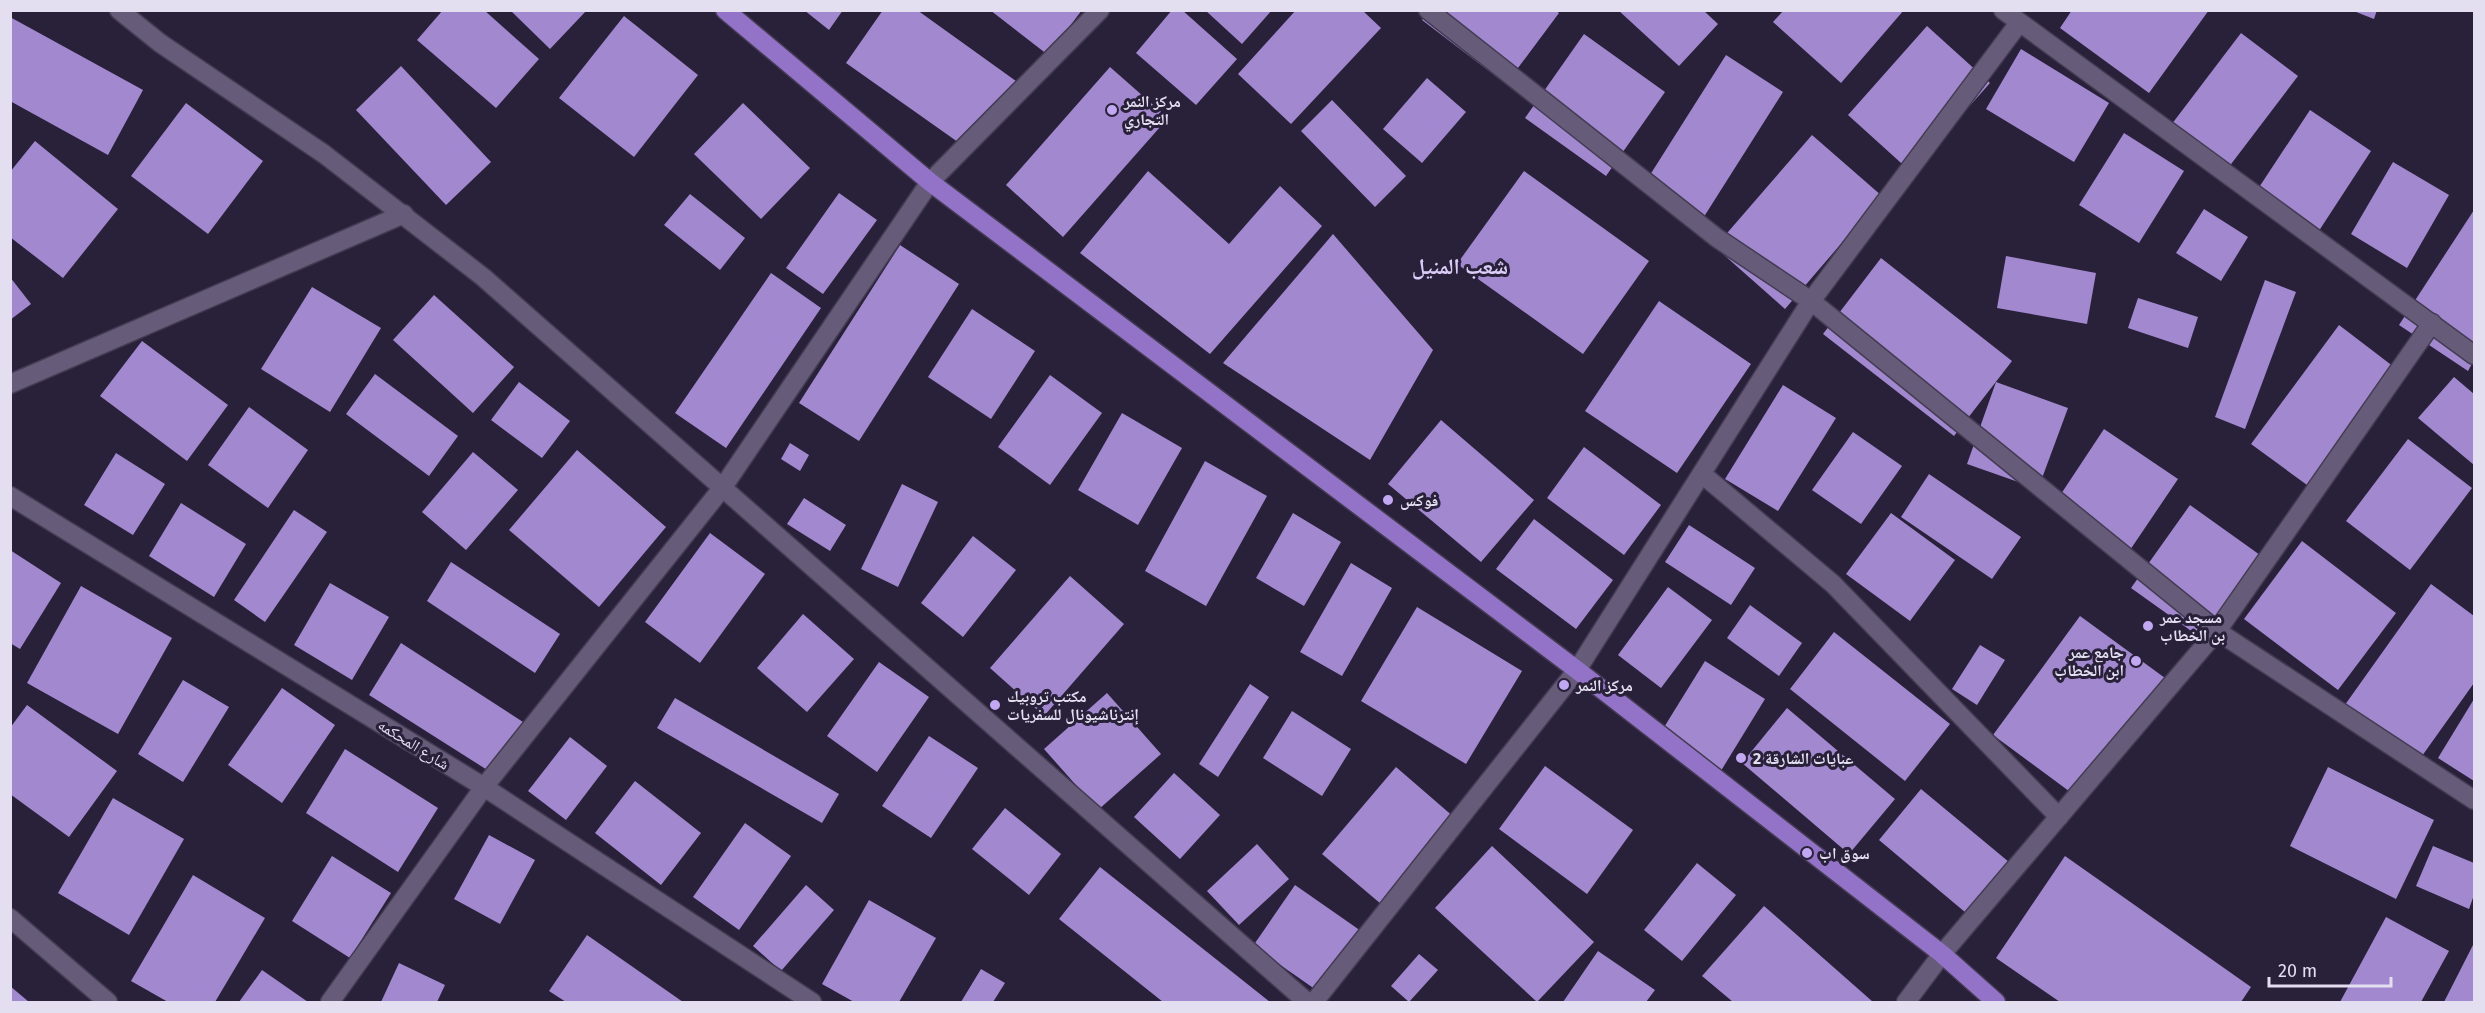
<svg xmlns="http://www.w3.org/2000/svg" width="2485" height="1013" viewBox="0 0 2485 1013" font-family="'Fira Sans','Noto Naskh Arabic',sans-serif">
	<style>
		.building { fill: #a289cf }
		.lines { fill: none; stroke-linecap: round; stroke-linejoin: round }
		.minor-casing { stroke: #443b53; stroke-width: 21 }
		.major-casing { stroke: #443b53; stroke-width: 21 }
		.minor { stroke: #665c7a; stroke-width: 18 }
		.major { stroke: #9373c7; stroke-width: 18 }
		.poi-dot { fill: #c2a8f3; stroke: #29203a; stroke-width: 2 }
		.labels { text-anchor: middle; stroke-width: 6; stroke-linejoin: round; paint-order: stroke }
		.poi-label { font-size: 16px; font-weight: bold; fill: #e3def0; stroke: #29203a; text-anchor: start }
		.street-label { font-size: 16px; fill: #e3def0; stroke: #29203a }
		.district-label { font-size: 22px; font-weight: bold; fill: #daccf7; stroke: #29203a }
	</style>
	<rect width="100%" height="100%" fill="#29203a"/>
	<g class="building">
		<polygon points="443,10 484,10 539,59 496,108 417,40"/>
		<polygon points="510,10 587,10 550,49"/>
		<polygon points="804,10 843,10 829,30"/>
		<polygon points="883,10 917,10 1020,84 972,152 846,63"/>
		<polygon points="990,10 1082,10 1048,55"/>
		<polygon points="1172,10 1182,10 1237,59 1196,105 1136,53"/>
		<polygon points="1205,10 1272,10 1242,44"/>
		<polygon points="1296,10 1362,10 1381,28 1291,124 1238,74"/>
		<polygon points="1429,10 1555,10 1559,13 1506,84 1422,20"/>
		<polygon points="1618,10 1703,10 1718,24 1679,66"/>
		<polygon points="1784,10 1904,10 1841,83 1773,22"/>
		<polygon points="2072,10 2209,10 2149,93 2060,28"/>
		<polygon points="2351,10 2377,10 2374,19"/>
		<polygon points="624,16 698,75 634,157 559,98"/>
		<polygon points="10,17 143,90 108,155 10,101"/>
		<polygon points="1927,26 1990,83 1911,172 1848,115"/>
		<polygon points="2241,33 2298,76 2222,176 2165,133"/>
		<polygon points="1584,34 1665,92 1606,176 1525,118"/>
		<polygon points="2021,49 2109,103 2074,162 1986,109"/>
		<polygon points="1726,55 1783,92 1700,223 1643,186"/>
		<polygon points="401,66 491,162 446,205 356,110"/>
		<polygon points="1110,67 1168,118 1063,237 1006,185"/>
		<polygon points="1427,78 1466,112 1422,163 1383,129"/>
		<polygon points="1332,100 1406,176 1375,207 1301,131"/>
		<polygon points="186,103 263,161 208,234 131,176"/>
		<polygon points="743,103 810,168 761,219 694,154"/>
		<polygon points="2310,110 2371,151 2311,243 2250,201"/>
		<polygon points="2124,133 2184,171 2139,243 2079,205"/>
		<polygon points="1812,135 1882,196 1785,309 1715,247"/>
		<polygon points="35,141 118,209 63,278 10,237 10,172"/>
		<polygon points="2393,162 2449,195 2407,268 2351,234"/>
		<polygon points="1148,171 1229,244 1280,186 1322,226 1210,354 1080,253"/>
		<polygon points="1524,171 1649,261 1583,354 1457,264"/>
		<polygon points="839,193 877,220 823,294 786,268"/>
		<polygon points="690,194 745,238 720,270 664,225"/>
		<polygon points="2204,209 2248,237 2221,281 2176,253"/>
		<polygon points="2474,210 2474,360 2468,371 2399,325"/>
		<polygon points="1333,234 1433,350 1370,460 1223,363"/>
		<polygon points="900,245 959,284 859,441 799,403"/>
		<polygon points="2006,256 2096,273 2087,324 1997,308"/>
		<polygon points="1881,258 2012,361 1954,436 1823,334"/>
		<polygon points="771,273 821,308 726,448 675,413"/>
		<polygon points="10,277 31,304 10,320"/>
		<polygon points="2265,280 2296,292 2245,429 2215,417"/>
		<polygon points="312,287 381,328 330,412 261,369"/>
		<polygon points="434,295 514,367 473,413 393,340"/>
		<polygon points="2138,298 2198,317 2188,348 2128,328"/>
		<polygon points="1659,301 1751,364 1677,473 1585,411"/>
		<polygon points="972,309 1035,351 991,419 928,377"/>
		<polygon points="2339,325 2394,367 2307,485 2251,444"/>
		<polygon points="142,341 228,405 187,461 100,396"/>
		<polygon points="375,374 458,436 429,476 346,414"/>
		<polygon points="1050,375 1102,413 1050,485 998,447"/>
		<polygon points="2454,377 2474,394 2474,465 2418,418"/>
		<polygon points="519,382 570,421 542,458 491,420"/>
		<polygon points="1996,382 2068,408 2038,489 1967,464"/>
		<polygon points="1783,385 1836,418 1778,511 1725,479"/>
		<polygon points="249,407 308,450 268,508 208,465"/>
		<polygon points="1122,413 1182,448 1138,525 1078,490"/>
		<polygon points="1441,420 1534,500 1481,562 1388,484"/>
		<polygon points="2104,429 2178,479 2128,553 2055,503"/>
		<polygon points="1853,432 1902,466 1861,524 1812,490"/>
		<polygon points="2408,439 2472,488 2410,570 2346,521"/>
		<polygon points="790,443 809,455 800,471 781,459"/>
		<polygon points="1584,447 1661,505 1624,555 1547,498"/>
		<polygon points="577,450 666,527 599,607 509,530"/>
		<polygon points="473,452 518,490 466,550 422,512"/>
		<polygon points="116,453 165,484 133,535 84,505"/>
		<polygon points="1205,461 1267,496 1206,606 1145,571"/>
		<polygon points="1929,474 2021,537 1992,579 1901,517"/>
		<polygon points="902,484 938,502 898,587 861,569"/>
		<polygon points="804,498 846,525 830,551 787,524"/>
		<polygon points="181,503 246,544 214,597 149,556"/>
		<polygon points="2190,505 2260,555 2201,638 2131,588"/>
		<polygon points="294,510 327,532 265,622 234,600"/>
		<polygon points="1293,513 1341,542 1304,606 1256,578"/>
		<polygon points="1891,513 1955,560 1910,621 1846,574"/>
		<polygon points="1534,519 1613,580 1576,629 1496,569"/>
		<polygon points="1689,525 1755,568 1731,605 1665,562"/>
		<polygon points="710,533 765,574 700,663 645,622"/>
		<polygon points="973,536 1016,570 963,637 921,603"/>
		<polygon points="2302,541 2396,613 2338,690 2244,619"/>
		<polygon points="10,550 61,583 20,649 10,643"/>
		<polygon points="451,562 560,634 535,673 427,601"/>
		<polygon points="1351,563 1392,588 1342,676 1300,652"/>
		<polygon points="1070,576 1124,624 1044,716 990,668"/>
		<polygon points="330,583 389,617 352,680 294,645"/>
		<polygon points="2431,584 2474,616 2474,683 2417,763 2342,709"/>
		<polygon points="81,586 172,638 118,734 27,683"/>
		<polygon points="1668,587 1712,620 1661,688 1618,655"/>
		<polygon points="1750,605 1802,643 1779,676 1727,638"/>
		<polygon points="1417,607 1522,671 1466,764 1361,701"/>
		<polygon points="803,614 854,659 807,712 757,668"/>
		<polygon points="2080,616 2165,678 2077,797 1993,735"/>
		<polygon points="1834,632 1950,724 1905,781 1790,689"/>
		<polygon points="401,643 523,722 492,773 369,695"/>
		<polygon points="1980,645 2005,660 1977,705 1952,689"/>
		<polygon points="1705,661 1765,699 1719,774 1658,737"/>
		<polygon points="879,662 929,697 877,772 827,736"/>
		<polygon points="183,680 229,707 183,782 138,754"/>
		<polygon points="1250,684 1269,697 1218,777 1199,764"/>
		<polygon points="282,688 335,725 282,803 228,765"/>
		<polygon points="1107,693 1161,754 1098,810 1044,749"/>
		<polygon points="675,698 839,794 822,823 657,728"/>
		<polygon points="2474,699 2474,781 2438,758"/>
		<polygon points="27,705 117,771 69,837 10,794 10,728"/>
		<polygon points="1787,708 1895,799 1849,854 1742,763"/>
		<polygon points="1292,711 1351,749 1322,796 1263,758"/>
		<polygon points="929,736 978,768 931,838 882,806"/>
		<polygon points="570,737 607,766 566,820 528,791"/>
		<polygon points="345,749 438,808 398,872 306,813"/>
		<polygon points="1545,766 1633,830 1587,894 1499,829"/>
		<polygon points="1396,767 1455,818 1381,904 1322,854"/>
		<polygon points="2328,767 2434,820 2396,899 2290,846"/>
		<polygon points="1174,773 1220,815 1180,859 1134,817"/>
		<polygon points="635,781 701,833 661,885 595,833"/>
		<polygon points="1921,789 2021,872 1978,923 1879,840"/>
		<polygon points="113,798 184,839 129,935 58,893"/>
		<polygon points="1005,808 1061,854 1029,895 972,849"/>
		<polygon points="745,823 791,856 739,930 693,897"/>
		<polygon points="489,835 535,860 500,924 454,899"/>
		<polygon points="1257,844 1289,879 1239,925 1207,891"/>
		<polygon points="1492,846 1594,942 1537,1002 1435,908"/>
		<polygon points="2433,846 2474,863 2474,895 2469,909 2416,886"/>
		<polygon points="332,856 391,893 350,958 292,921"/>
		<polygon points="2065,856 2251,987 2241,1002 2060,1002 1996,958"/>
		<polygon points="1697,863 1736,895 1682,961 1644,930"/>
		<polygon points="1100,867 1270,1002 1163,1002 1059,919"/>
		<polygon points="193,875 265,918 215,1002 168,1002 131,981"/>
		<polygon points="806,885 834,910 781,971 753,946"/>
		<polygon points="1295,885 1361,931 1319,992 1253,946"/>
		<polygon points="869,900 936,938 899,1002 854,1002 822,984"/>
		<polygon points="1764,906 1873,1002 1733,1002 1702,976"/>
		<polygon points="2386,917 2449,951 2421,1002 2340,1002"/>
		<polygon points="587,935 683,1002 566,1002 549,991"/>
		<polygon points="2474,943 2474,1002 2444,1002"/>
		<polygon points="1598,951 1655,990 1646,1002 1563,1002"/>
		<polygon points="1419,954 1438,970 1409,1002 1391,986"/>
		<polygon points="399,963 445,985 437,1002 381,1002"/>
		<polygon points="981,969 1005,983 993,1002 961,1002"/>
		<polygon points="262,970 308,1002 239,1002"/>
		<polygon points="10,986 29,1002 10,1002"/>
	</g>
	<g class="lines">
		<g class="minor-casing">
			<g id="minor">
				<polyline points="119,10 160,43 324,154 483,277 1307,1002"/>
				<polyline points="1428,10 1717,238 1811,301 2217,631 2474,800"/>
				<polyline points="2003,10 2474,355"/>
				<polyline points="10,384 404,214"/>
				<polyline points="1702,474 1833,584 2059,817"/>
				<polyline points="10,496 484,787 812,1002"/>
				<polyline points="10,918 108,1002"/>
				<polyline points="330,1002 484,787 723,487 930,182 1100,10"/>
				<polyline points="1314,1002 1577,670 1811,301 2019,23"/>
				<polyline points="1906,1002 1942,954 2217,631 2432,323"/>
			</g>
		</g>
		<g class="major-casing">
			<polyline id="major" points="725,10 930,182 1577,670 1942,954 1996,1002"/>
		</g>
		<use href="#minor" class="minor"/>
		<use href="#major" class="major"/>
	</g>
	<g class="poi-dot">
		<circle cx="1112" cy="110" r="6"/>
		<circle cx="1388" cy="500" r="6"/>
		<circle cx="2148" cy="626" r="6"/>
		<circle cx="2136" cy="661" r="6"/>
		<circle cx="1564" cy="685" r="6"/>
		<circle cx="995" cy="705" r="6"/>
		<circle cx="1741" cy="758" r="6"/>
		<circle cx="1807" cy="853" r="6"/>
	</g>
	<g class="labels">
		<g class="poi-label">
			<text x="1124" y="107">مركز النمر<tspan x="1124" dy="18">التجاري</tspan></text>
			<text x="1400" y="506">فوكس</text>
			<text x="2160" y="623">مسجد عمر<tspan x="2160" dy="18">بن الخطاب</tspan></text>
			<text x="2124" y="658" text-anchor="end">جامع عمر<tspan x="2124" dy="18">ابن الخطاب</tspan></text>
			<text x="1576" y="691">مركز النمر</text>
			<text x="1007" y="702">مكتب تروبيك<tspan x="1007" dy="18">إنترناشيونال للسفريات</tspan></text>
			<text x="1753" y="764">عبايات الشارقة 2</text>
			<text x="1819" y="859">سوق اب</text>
		</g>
		<g class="street-label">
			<text transform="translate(414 744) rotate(32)" y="6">شارع المحكمه</text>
		</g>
		<g class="district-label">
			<text x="1460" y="274">شعب المنيل</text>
		</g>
	</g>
	<rect width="2485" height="1013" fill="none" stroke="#e3def0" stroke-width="24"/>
	<path d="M2269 977v9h122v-9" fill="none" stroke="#e3def0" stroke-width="3"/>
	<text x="2278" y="977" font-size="18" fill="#e3def0" stroke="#29203a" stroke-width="4.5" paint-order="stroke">20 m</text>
</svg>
